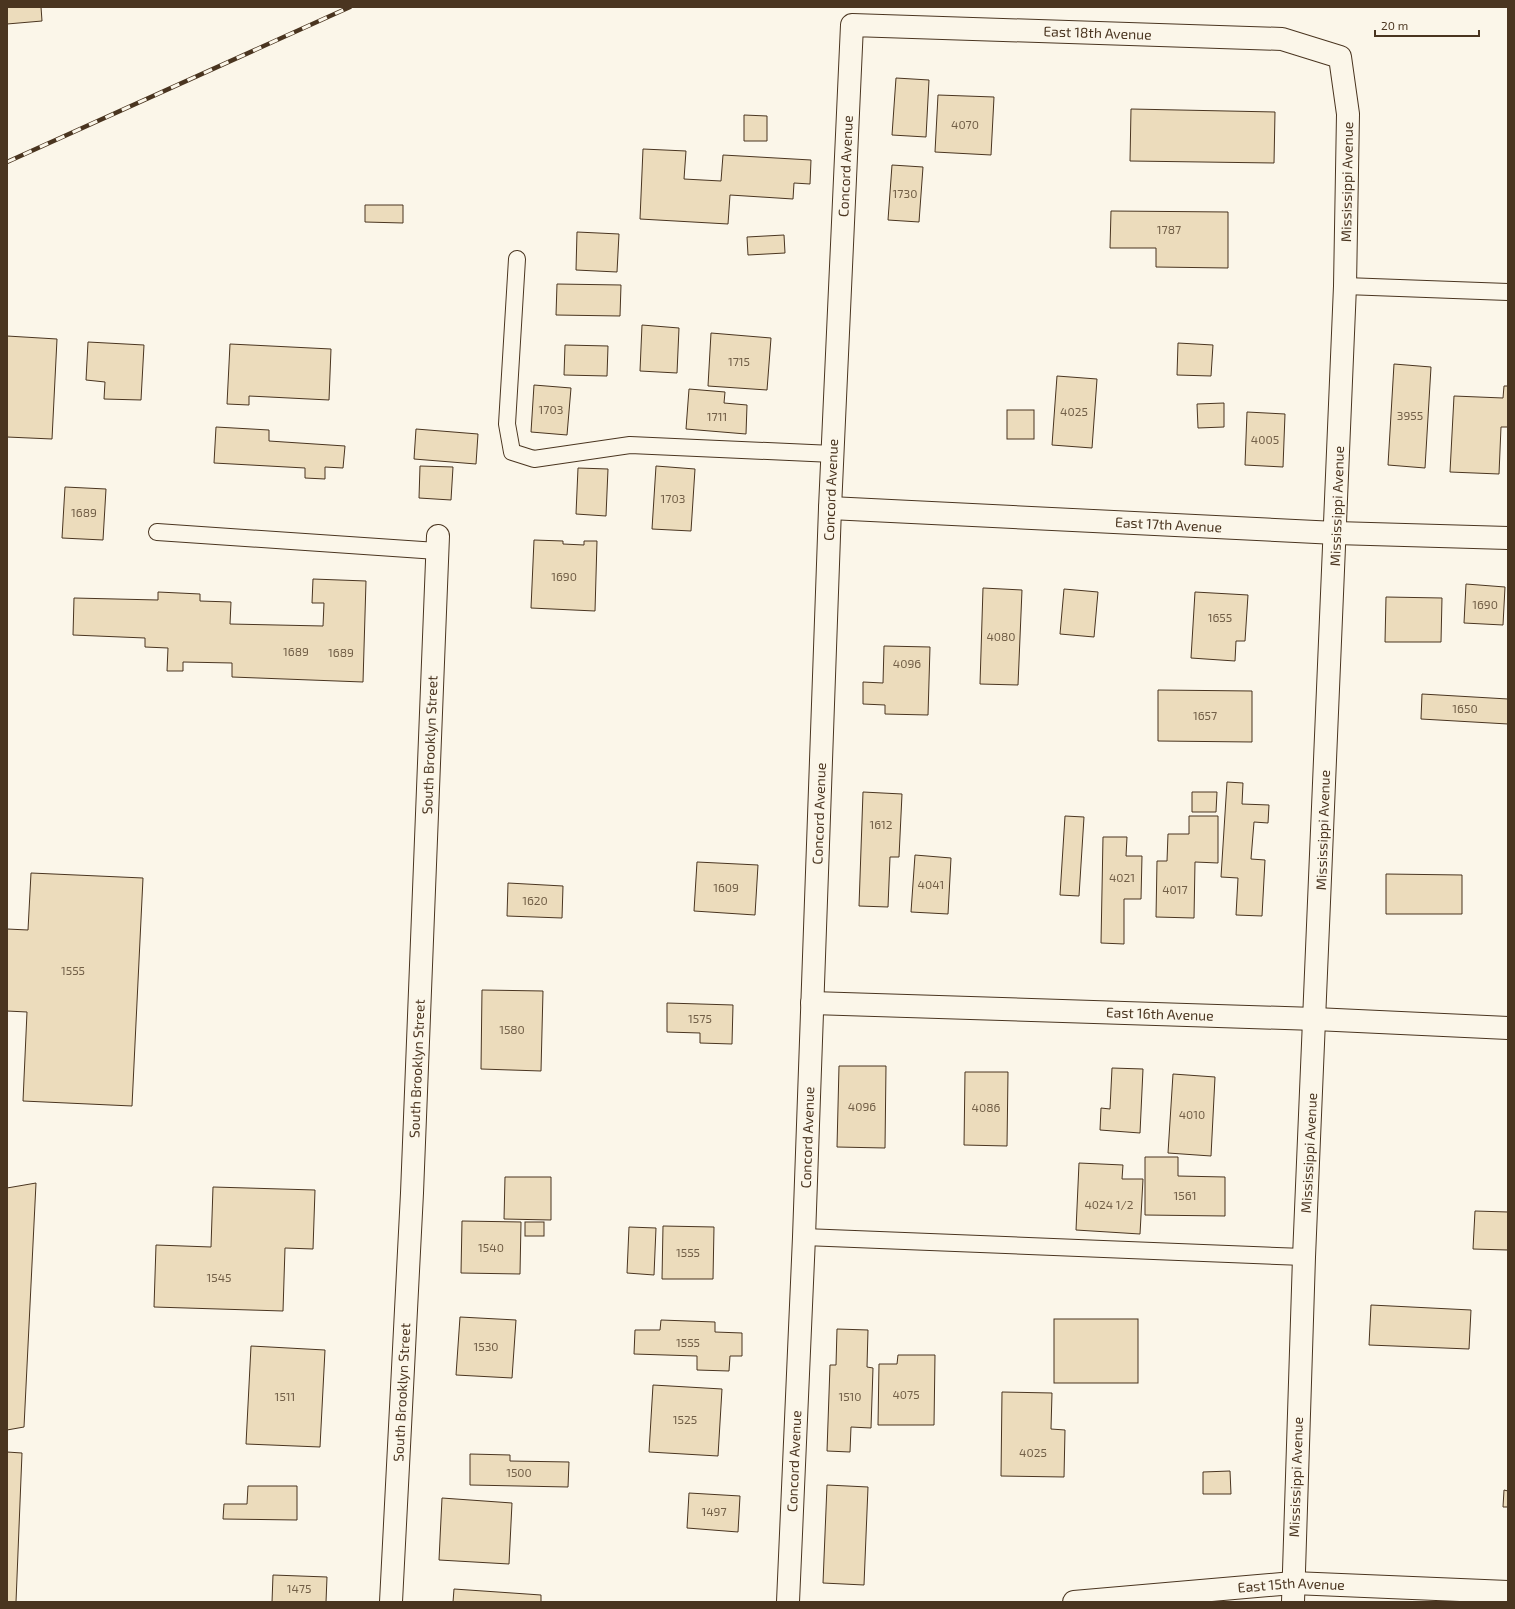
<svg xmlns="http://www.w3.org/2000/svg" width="1515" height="1609" viewBox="0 0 1515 1609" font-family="'Exo 2',sans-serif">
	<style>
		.building { fill: #ecdcbc; stroke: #4a3520 }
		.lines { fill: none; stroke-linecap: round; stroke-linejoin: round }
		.service-casing { stroke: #4a3520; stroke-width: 18 }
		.minor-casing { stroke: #4a3520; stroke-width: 24 }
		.service { stroke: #fbf6e9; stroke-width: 16 }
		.minor { stroke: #fbf6e9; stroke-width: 22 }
		.rail-casing { stroke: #4a3520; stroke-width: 4.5 }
		.rail { stroke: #fbf6e9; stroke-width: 3; stroke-dasharray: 9; stroke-linecap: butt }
		.labels { text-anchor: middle; stroke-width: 3; stroke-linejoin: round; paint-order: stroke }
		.number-label { font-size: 12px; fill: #725f47 }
		.street-label { font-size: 14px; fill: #4a3520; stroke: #fbf6e9 }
	</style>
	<rect width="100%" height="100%" fill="#fbf6e9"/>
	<g class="building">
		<polygon points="7,7 41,7 42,21 7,24"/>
		<polygon points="896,78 929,80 926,137 892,135"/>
		<polygon points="938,95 994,97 991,155 935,152"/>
		<polygon points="1131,109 1275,112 1274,163 1130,161"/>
		<polygon points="744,115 767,116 767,141 744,141"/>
		<polygon points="643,149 686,151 684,179 721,181 723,155 811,160 810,184 794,183 793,199 730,195 728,224 640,219"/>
		<polygon points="892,165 923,167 919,222 888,220"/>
		<polygon points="365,205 403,205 403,223 365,222"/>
		<polygon points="1111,211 1228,212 1228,268 1156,267 1156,248 1110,248"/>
		<polygon points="577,232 619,234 617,272 576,270"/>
		<polygon points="784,235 785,253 748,255 747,237"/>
		<polygon points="557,284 621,285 620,316 556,315"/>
		<polygon points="642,325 679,328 677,373 640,371"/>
		<polygon points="711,333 771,338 767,390 708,386"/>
		<polygon points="7,336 57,339 52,439 7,437"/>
		<polygon points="88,342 144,345 141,400 104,399 105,382 86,380"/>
		<polygon points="1178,343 1213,345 1211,376 1177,375"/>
		<polygon points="230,344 331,349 329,400 249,396 249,405 227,404"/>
		<polygon points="565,345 608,346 607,376 564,375"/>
		<polygon points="1394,364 1431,367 1425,468 1388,465"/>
		<polygon points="1057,376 1097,379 1092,448 1052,445"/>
		<polygon points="534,385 571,388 567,435 531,432"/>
		<polygon points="1504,386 1508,386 1508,427 1501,427 1499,474 1450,472 1454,396 1503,398"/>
		<polygon points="689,389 725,392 724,403 747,405 746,434 686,429"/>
		<polygon points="1224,403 1224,427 1198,428 1197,404"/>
		<rect x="1007" y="410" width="27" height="29"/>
		<polygon points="1247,412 1285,414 1283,467 1245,465"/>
		<polygon points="216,427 269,430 269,441 345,446 343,468 325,467 325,479 305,478 305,468 214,463"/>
		<polygon points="416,429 478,434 476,464 414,459"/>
		<polygon points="420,466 453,467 451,500 419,498"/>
		<polygon points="656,466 695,469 691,531 652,529"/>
		<polygon points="578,468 608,469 606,516 576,514"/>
		<polygon points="65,487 106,489 103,540 62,538"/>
		<polygon points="534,540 563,541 563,544 584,545 584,541 597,541 595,611 531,608"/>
		<polygon points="313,579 366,581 363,682 232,677 232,663 183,662 183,671 167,671 168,648 145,647 145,638 73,635 74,598 158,600 158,592 200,594 200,601 231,602 230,624 323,626 324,603 312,603"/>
		<polygon points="1466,584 1505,587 1503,625 1464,623"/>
		<polygon points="983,588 1022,590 1018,685 980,684"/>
		<polygon points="1064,589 1098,592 1094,637 1060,634"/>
		<polygon points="1195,592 1248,595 1245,641 1236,641 1235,661 1191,658"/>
		<polygon points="1386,597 1442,598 1441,642 1385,642"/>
		<polygon points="884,646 930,647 928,715 885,714 885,705 863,704 863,682 883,683"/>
		<polygon points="1158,690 1252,691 1252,742 1158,741"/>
		<polygon points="1422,694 1508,699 1508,724 1421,719"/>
		<polygon points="1227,782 1243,783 1242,804 1269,805 1268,823 1254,822 1251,859 1265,860 1262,916 1236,915 1238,878 1221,877"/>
		<polygon points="863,792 902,794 899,857 890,857 888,907 859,906"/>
		<polygon points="1192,792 1217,792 1216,812 1192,812"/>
		<polygon points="1065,816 1084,817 1079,896 1060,895"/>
		<polygon points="1189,816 1218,816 1218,863 1195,862 1194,918 1156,917 1157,861 1167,861 1168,834 1189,834"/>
		<polygon points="1103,837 1127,837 1126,856 1142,856 1141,899 1124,899 1124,944 1101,943"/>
		<polygon points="915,855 951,858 948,914 911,912"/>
		<polygon points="697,862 758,865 755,915 694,911"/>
		<polygon points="31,873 143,878 132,1106 23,1101 27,1012 7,1011 7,929 28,930"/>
		<polygon points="1386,874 1462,875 1462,914 1386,914"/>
		<polygon points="508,883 563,886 562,918 507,916"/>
		<polygon points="482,990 543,991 541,1071 481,1069"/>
		<polygon points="667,1003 733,1005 732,1044 700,1043 700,1033 667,1032"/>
		<polygon points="839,1066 886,1066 885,1148 837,1147"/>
		<polygon points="1112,1068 1143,1069 1140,1133 1100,1130 1101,1108 1110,1109"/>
		<polygon points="965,1072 1008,1072 1007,1146 964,1145"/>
		<polygon points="1173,1074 1215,1077 1211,1156 1168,1153"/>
		<polygon points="1145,1157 1178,1157 1178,1176 1225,1177 1225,1216 1145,1215"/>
		<polygon points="1079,1163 1123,1165 1122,1179 1143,1179 1140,1234 1076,1230"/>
		<polygon points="505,1177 551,1177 551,1220 504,1219"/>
		<polygon points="36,1183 24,1427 7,1430 7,1188"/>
		<polygon points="213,1187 315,1190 313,1249 285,1248 283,1311 154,1307 156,1245 211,1247"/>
		<polygon points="1475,1211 1508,1212 1508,1250 1473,1249"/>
		<polygon points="462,1221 521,1222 520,1274 461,1273"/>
		<rect x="525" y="1222" width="19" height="14"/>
		<polygon points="663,1226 714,1227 713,1279 662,1279"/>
		<polygon points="629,1227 656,1228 654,1275 627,1273"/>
		<polygon points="1371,1305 1471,1310 1469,1349 1369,1345"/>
		<polygon points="460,1317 516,1320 512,1378 456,1375"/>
		<rect x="1054" y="1319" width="84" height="64"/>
		<polygon points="661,1320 715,1322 715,1332 742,1333 742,1356 730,1356 729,1371 697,1370 697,1356 634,1354 635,1330 660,1330"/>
		<polygon points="837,1329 868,1330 867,1367 873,1368 871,1428 851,1427 850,1452 827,1451 830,1365 836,1365"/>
		<polygon points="251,1346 325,1350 320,1447 246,1444"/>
		<polygon points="898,1355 935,1355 934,1425 878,1425 879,1364 897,1364"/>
		<polygon points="653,1385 722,1389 718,1456 649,1452"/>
		<polygon points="1002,1392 1052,1393 1051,1429 1065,1430 1064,1477 1001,1476"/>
		<polygon points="7,1452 22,1453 16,1602 7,1602"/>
		<polygon points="470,1454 510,1455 510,1461 569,1462 568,1487 470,1485"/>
		<polygon points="1230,1471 1231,1494 1203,1494 1203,1472"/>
		<polygon points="827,1485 868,1487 864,1585 823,1583"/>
		<polygon points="248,1486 297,1486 297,1520 223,1519 224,1504 247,1504"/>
		<polygon points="1504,1490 1508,1491 1508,1507 1503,1507"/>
		<polygon points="689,1493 740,1496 738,1532 687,1528"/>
		<polygon points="442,1498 512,1503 509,1564 439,1560"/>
		<polygon points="273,1575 327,1577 326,1602 272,1602"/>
		<polygon points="454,1589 541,1595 541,1602 453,1602"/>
	</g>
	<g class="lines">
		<g class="service-casing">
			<g id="service">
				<polyline points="517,259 507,424 512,452 534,459 630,445 833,454"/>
				<polyline points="1345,286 1508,292"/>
				<polyline points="157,532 437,551"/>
				<polyline points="804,1237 1304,1257"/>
			</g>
		</g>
		<g class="minor-casing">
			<g id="minor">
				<path id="s1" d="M830,508l506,25 172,5"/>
				<path id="s2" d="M812,1003l503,16 193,9"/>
				<path id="s3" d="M391,1602l21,-409 26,-657"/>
				<path id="s4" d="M788,1602l16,-365 26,-729 22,-483 430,14 58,18 8,57 -3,172 -41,971 -11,345"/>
				<path id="s5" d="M1074,1602l219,-19 215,9"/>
			</g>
		</g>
		<use href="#service" class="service"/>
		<use href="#minor" class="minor"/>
		<g class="rail-casing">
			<polyline id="rail" points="7,162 350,7"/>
		</g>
		<use href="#rail" class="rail"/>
	</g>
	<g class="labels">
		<g class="number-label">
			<text x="965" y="129">4070</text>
			<text x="905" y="198">1730</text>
			<text x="1169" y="234">1787</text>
			<text x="739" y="366">1715</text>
			<text x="551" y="414">1703</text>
			<text x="1074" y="416">4025</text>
			<text x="1410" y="420">3955</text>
			<text x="717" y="421">1711</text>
			<text x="1265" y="444">4005</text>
			<text x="673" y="503">1703</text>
			<text x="84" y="517">1689</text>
			<text x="564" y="581">1690</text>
			<text x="1485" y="609">1690</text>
			<text x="1220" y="622">1655</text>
			<text x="1001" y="641">4080</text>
			<text x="296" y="656">1689</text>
			<text x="341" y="657">1689</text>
			<text x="907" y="668">4096</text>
			<text x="1465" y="713">1650</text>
			<text x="1205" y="720">1657</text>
			<text x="881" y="829">1612</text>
			<text x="1122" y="882">4021</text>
			<text x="931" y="889">4041</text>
			<text x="726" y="892">1609</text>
			<text x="1175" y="894">4017</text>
			<text x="535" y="905">1620</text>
			<text x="73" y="975">1555</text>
			<text x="700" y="1023">1575</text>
			<text x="512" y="1034">1580</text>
			<text x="862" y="1111">4096</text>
			<text x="986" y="1112">4086</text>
			<text x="1192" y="1119">4010</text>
			<text x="1185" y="1200">1561</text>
			<text x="1109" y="1209">4024 1/2</text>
			<text x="491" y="1252">1540</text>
			<text x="688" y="1257">1555</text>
			<text x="219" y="1282">1545</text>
			<text x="688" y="1347">1555</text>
			<text x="486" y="1351">1530</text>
			<text x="906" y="1399">4075</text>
			<text x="285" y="1401">1511</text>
			<text x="850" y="1401">1510</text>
			<text x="685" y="1424">1525</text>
			<text x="1033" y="1457">4025</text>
			<text x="519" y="1477">1500</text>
			<text x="714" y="1516">1497</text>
			<text x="299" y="1593">1475</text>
		</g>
		<g class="street-label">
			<text dy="5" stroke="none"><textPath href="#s4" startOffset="1824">East 18th Avenue</textPath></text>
			<text dy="5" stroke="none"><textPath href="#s4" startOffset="1437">Concord Avenue</textPath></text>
			<text transform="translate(1347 182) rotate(-89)" y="5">Mississippi Avenue</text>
			<text dy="5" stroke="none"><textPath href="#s4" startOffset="1113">Concord Avenue</textPath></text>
			<text transform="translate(1337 506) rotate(-88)" y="5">Mississippi Avenue</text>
			<text dy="5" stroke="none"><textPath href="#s1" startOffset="339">East 17th Avenue</textPath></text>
			<text dy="5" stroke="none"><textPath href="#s3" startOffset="858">South Brooklyn Street</textPath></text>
			<text dy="5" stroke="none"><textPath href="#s4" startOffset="789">Concord Avenue</textPath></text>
			<text transform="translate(1323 830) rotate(-88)" y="5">Mississippi Avenue</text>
			<text dy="5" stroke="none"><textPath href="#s2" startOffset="348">East 16th Avenue</textPath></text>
			<text dy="5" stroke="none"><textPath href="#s3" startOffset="534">South Brooklyn Street</textPath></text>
			<text dy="5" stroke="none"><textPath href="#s4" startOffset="465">Concord Avenue</textPath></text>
			<text transform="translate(1309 1153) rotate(-87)" y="5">Mississippi Avenue</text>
			<text dy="5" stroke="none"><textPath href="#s3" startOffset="210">South Brooklyn Street</textPath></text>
			<text dy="5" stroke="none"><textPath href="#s4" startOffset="141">Concord Avenue</textPath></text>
			<text transform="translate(1296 1477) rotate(-88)" y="5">Mississippi Avenue</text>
			<text dy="5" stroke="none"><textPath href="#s5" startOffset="218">East 15th Avenue</textPath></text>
		</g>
	</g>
	<rect width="1515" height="1609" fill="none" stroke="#4a3520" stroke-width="16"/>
	<path d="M1375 30v6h104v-6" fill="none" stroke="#4a3520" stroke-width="2"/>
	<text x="1381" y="30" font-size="12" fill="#4a3520" stroke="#fbf6e9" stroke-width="3" paint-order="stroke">20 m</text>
</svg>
